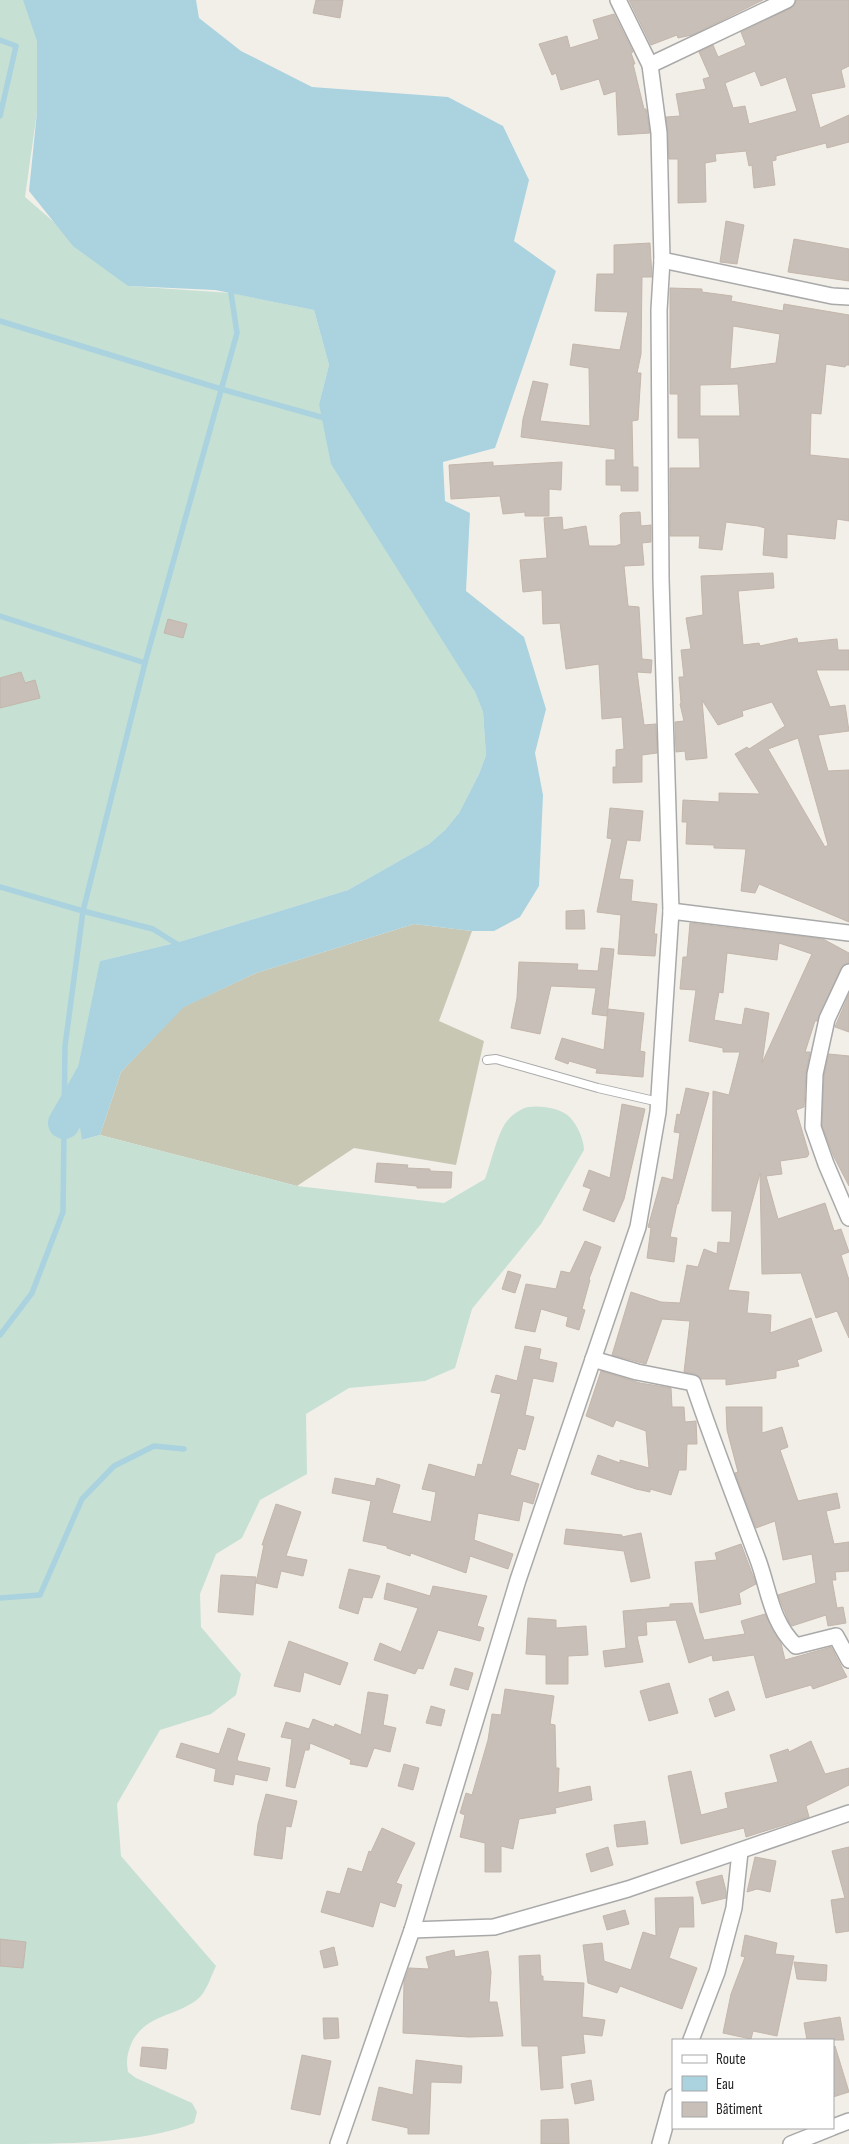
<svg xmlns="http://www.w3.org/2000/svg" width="849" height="2144" viewBox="0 0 849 2144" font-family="'Sofia Sans Condensed',sans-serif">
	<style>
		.construction { fill: #c7c7b4 }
		.wetland { fill: #c6e0d4 }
		.water { fill: #aad3df }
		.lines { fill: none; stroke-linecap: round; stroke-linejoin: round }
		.stream { stroke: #aad3df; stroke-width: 5.5 }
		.river { stroke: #aad3df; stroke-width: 32 }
		.building { fill: #c7bfb8; stroke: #c4b6ab; fill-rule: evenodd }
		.service-casing { stroke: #a9a9a9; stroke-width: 10 }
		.minor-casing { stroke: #a9a9a9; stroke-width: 18 }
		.service { stroke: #fff; stroke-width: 8 }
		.minor { stroke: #fff; stroke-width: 15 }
	</style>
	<rect width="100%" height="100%" fill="#f2efe9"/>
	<polygon class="construction" points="414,924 472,931 439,1021 484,1041 456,1165 354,1148 297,1186 100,1135 121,1072 183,1007 256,973"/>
	<path class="wetland" d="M0,0h30l13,35 -6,77 -12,85 103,89 103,7 83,17 15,55 -10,39 156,288 8,20 3,43 -7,19 -20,39 -14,17 -16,14 -81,46 -169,52 -79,19 -17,179 17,-5 197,51 147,17 41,-24c6,-16 12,-45 22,-58 5,-6 14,-13 22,-14 10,-2 29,1 37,7 10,7 18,25 18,36l-43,74 -69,85 -17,59 -30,13 -76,7 -43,26 1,60 -47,26 -18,38 -26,16 -16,40 1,33 40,47 -5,21 -25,19 -51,16 -43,74 4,52 95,110c-5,10 -9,24 -16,31 -22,20 -53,16 -68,45 -5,11 -6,19 -4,30l8,6 56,25 5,9 -3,11c-53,21 -134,21 -194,21z"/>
	<polygon class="water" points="23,0 196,0 199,18 241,51 312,87 448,97 503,126 529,180 514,241 556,271 495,448 443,462 445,501 470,513 466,591 524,637 546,709 535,753 543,795 539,886 520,917 494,931 472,931 414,924 256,973 184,1007 121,1072 100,1135 82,1140 74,1087 100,961 179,942 348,890 429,844 445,830 459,813 479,774 486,755 483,712 475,692 331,464 319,404 329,365 314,310 215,290 128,286 73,246 29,191 37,112 37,41"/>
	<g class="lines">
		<g class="stream">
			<polyline points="0,40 16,46 0,116"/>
			<polyline points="0,321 221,389 328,419"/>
			<polyline points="0,616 145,663 237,333 231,293"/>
			<polyline points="0,887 83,911 153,929 180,946"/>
			<polyline points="0,1335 32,1293 63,1212 65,1046 83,911 145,663"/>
			<polyline points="0,1598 40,1595 82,1499 114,1466 154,1446 184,1449"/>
		</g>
		<polyline class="river" points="64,1123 98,1064"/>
	</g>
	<g class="building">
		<polygon points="316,0 343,0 340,18 313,13"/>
		<polygon points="629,0 763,0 692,35 678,38 677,35 651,45"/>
		<path d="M797,0h52v66l-8,4 4,17 -34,7 9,34 29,-13v27l-22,6 -1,-5 -50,13v4l-4,1 3,24 -21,3 -2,-23 -3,1 -3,-15 -31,3 1,7 -11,2 1,39 -28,1v-44h-9l-3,-42 14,-1 -4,-22 30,-5 -3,-10 7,-2 -11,-25 14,-7 5,12 28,-12 -5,-13 50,-24zM755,71l6,15 25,-9 11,34 -48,13 -4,-18 -12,2 -8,-25z"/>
		<polygon points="614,14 633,52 631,53 635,64 633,64 644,109 646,109 650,133 618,135 616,91 604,95 599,79 561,90 556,73 552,75 539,44 567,36 570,48 599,39 593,20"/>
		<polygon points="726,221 744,225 737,264 720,262"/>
		<polygon points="794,239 849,249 849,281 788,272"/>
		<polygon points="650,243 652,277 642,277 641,354 637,373 641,373 638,420 632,421 633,467 638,467 638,491 621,491 621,485 606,485 606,460 615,460 615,449 521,437 523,419 533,381 548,384 540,421 590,426 589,368 570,365 573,344 620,350 628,312 595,311 597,274 614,274 614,245"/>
		<path d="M670,288l32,1v3l30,4 -1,5 52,10 1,-7 65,11v50h-3l-1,2 -19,-3 -5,50 -10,-1 -1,42 39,4v62l-12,-2 -2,20 -48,-5v24l-24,-3 2,-27 -7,-2 -32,-4 -4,28 -23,-2 1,-12h-30v-68h30l-1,-30h-21v-44h-8zM733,326l47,8 -4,29 -46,6zM738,384l2,32h-40v-31z"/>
		<polygon points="493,462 493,466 562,462 561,490 549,489 549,516 525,516 525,512 503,514 500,496 451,499 449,465"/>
		<polygon points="640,512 641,526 651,525 651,542 642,543 644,565 624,566 628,606 639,607 642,659 652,660 651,673 637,672 644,725 656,724 657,753 642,755 642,782 613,783 613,767 616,767 616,750 624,749 622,717 602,719 599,664 566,669 560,623 543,624 542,590 523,592 520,560 547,558 544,518 562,517 563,530 586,526 589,546 616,546 621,544 620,515 622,513"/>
		<path d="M773,573l1,15 -36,3 5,54 16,-2 1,3 37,-8 1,5 39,-4 1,11h11v20h-33l14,37 15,-2 4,26 -31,4 10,36 21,-1v152l-90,-38 -4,9 -14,-2 5,-42 -32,-1v-3l-28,-1 1,-22h-5l1,-22 36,2v-9l41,1 -25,-40 12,-7 2,2 36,-23 -13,-24 -30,9 1,5 -25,9 -16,-25 5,58 -21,2 -1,-9 -9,1 -1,-30 9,-1 -4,-17 1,-1 -2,-26h5l-3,-27 10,-1 -5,-31 17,-3 -2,-39zM798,738l30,107 -3,2 -57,-98z"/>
		<polygon points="168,619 187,624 183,638 164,633"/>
		<polygon points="21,672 25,683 35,680 40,698 0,708 0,678"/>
		<polygon points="610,808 643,811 640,841 627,840 619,879 633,880 631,901 657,904 654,934 657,934 655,956 618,954 621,915 597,912 612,839 607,838"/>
		<polygon points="584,910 585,929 566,929 566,911"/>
		<path d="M690,923l133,16 26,14v10l-8,5 -24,53h-2l-10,31h5l-4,21 -2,34 -8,3 13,44 -2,3 -27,4 2,13 -16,2 12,43 47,-16 9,28 7,-2 8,23 -8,3 8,25v58l-12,-27 -21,7 -15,-45 -39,1 -2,-101 -32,117 21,2 -2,21 24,2 -1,18 41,-15 11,33 -25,9 2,6 -23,5v7l-50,7v-6h-25l-6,-5 -11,-2 6,-51 -28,-2 -16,45 -34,-9 19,-63 30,10 19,1 7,-38 11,2 6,-18 13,5 1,-12 12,1 2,-32h-20l1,-120 16,4 11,-43h-17v-4l-34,-7 7,-51 -16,-1 3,-32h4zM779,943l33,11 -50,109 7,-50 -24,-5 -3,17 -28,-5 5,-28 4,1 4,-40 50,7z"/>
		<polygon points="601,948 614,949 607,1016 592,1014 596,988 551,986 540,1034 511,1028 517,998 519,962 578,964 577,970 598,971"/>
		<polygon points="849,994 849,1032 835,1027"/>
		<polygon points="608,1009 644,1013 640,1051 645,1052 643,1077 596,1073 597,1069 569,1061 568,1064 555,1059 562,1038 604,1050"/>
		<polygon points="829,1054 849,1056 849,1186 834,1157 822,1126 824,1075"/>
		<polygon points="686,1088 709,1093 678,1204 677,1204 670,1237 677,1238 674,1262 647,1258 651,1228 648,1227 662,1177 673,1180 680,1133 674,1132 677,1114 680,1115"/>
		<polygon points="622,1104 645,1109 624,1199 614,1222 583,1210 591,1189 583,1186 589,1170 610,1178"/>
		<polygon points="377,1163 408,1165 407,1168 430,1169 430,1171 452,1172 451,1188 417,1188 417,1186 375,1182"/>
		<polygon points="585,1241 601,1247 589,1279 590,1280 582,1309 585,1310 579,1330 566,1326 568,1317 541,1309 535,1332 515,1328 526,1284 556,1289 561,1271 570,1273"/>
		<polygon points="508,1271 521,1275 515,1293 502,1289"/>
		<polygon points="525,1346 541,1349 539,1359 557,1363 553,1382 533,1378 525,1415 534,1417 525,1450 518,1448 510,1475 539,1484 533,1504 523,1501 519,1521 478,1513 474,1540 513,1554 508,1569 470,1556 466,1573 411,1553 410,1556 387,1548 387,1546 363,1541 371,1501 332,1493 335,1478 375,1486 377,1478 400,1485 392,1513 431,1522 436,1492 422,1489 429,1464 475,1477 478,1464 482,1465 501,1394 491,1392 496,1375 517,1381"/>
		<polygon points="601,1371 640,1383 671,1388 672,1407 684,1407 685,1422 696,1421 697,1444 687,1444 686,1470 679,1470 671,1495 650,1489 650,1492 636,1489 591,1474 598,1455 620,1463 620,1460 649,1468 646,1431 616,1420 613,1427 586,1416"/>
		<polygon points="726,1407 762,1407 762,1433 782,1427 788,1447 780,1450 798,1501 837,1493 840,1508 826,1511 834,1544 849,1542 849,1571 835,1572 836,1580 832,1580 837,1608 843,1607 846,1623 828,1626 826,1615 792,1626 789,1622 778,1595 816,1583 812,1554 783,1560 775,1521 756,1528 735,1473 738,1472 727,1430"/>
		<polygon points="276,1504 301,1512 286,1556 307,1560 303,1576 281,1571 277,1588 256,1583 264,1545 262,1545"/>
		<polygon points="566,1529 622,1535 622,1537 641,1533 650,1578 631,1582 624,1551 564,1544"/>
		<polygon points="741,1544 756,1584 739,1593 741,1604 700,1613 695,1562 717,1560 715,1553"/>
		<polygon points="349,1569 380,1576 372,1598 363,1597 358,1614 339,1608"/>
		<polygon points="221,1575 256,1577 253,1615 218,1612"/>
		<polygon points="387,1583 430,1596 433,1586 487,1596 477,1626 484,1628 480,1641 438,1630 423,1669 418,1668 415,1674 374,1660 380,1643 401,1652 418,1608 384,1599"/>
		<polygon points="692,1603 704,1640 745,1634 741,1621 765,1614 781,1643 785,1660 831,1647 847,1677 813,1689 811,1685 766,1698 754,1655 713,1661 712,1655 689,1663 676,1620 646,1622 647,1635 637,1636 643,1662 605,1667 603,1651 626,1648 623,1611 670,1607 670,1604"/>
		<polygon points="528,1618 556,1620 556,1628 586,1626 588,1655 568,1656 568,1684 546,1684 546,1655 526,1654"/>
		<polygon points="289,1641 348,1663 340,1685 304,1672 300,1692 274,1686"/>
		<polygon points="455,1668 473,1673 468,1690 450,1685"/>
		<polygon points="669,1683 678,1713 649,1721 640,1691"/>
		<polygon points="505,1689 554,1696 550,1724 555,1725 556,1768 559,1768 558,1793 590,1786 592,1800 555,1808 556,1813 519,1819 513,1849 501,1846 501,1872 485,1872 485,1843 460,1837 465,1815 460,1813 466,1793 472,1795 488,1740 492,1714 501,1715"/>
		<polygon points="728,1691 735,1710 715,1717 709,1699"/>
		<polygon points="368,1692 388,1695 383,1725 396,1728 390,1752 374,1748 367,1767 350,1764 351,1760 310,1743 309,1750 305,1750 295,1788 286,1786 292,1739 281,1737 286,1722 309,1729 313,1719 334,1727 335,1724 361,1735"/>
		<polygon points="431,1706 445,1710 441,1726 426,1723"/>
		<polygon points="228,1728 245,1734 237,1759 238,1761 270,1768 267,1781 235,1774 233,1785 214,1781 216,1769 176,1757 181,1743 219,1754"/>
		<polygon points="811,1741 825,1774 849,1768 849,1785 806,1806 809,1817 746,1837 744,1828 681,1844 668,1776 691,1771 701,1815 728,1808 725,1793 778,1782 770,1755 788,1749 789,1752"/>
		<polygon points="404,1764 419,1768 413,1790 398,1786"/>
		<polygon points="266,1794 297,1801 291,1827 286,1826 282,1859 254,1855 258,1824"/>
		<polygon points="645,1821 648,1844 617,1847 614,1825"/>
		<polygon points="382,1828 415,1843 396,1883 402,1885 395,1907 380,1902 373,1927 321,1912 327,1891 340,1894 348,1868 362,1872 369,1851 371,1852"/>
		<polygon points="608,1847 613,1865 591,1872 586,1854"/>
		<polygon points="849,1847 849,1931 836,1933 831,1900 845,1898 832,1851"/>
		<polygon points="755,1857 776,1861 770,1892 757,1889 747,1892"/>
		<polygon points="722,1875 726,1891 726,1898 702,1904 696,1882"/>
		<polygon points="693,1897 694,1927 679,1927 669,1958 697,1968 682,2009 620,1986 617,1993 588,1983 583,1945 602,1943 604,1961 631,1970 643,1932 656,1936 655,1898"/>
		<polygon points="625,1910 629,1924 607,1930 603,1916"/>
		<polygon points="745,1935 777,1943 775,1954 794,1956 777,2036 753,2031 751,2039 723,2033 731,1994 745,1957 741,1956"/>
		<polygon points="0,1939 26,1942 23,1968 0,1966"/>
		<polygon points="334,1947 338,1965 324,1968 320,1951"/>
		<polygon points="454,1950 455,1957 488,1951 491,1972 489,2002 497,2002 503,2036 469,2037 403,2033 404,1982 409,1968 429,1969 426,1957"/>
		<polygon points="540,1955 541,1976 543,1976 543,1981 584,1983 582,2017 605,2020 602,2036 583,2034 585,2053 561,2056 563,2088 541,2090 538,2046 522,2046 519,1956"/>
		<polygon points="794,1962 827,1965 826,1981 797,1979"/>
		<polygon points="840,2017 844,2040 807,2040 804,2023"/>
		<polygon points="323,2018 338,2018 339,2038 324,2039"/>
		<polygon points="835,2046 849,2092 833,2097 833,2047"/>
		<polygon points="142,2047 168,2049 166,2069 140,2066"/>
		<polygon points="302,2055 331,2061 320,2115 291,2109"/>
		<polygon points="416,2060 462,2066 461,2083 431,2082 429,2134 408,2134 408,2128 372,2120 379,2087 413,2095"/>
		<polygon points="591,2080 594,2100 575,2104 571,2084"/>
		<polygon points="568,2119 569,2144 541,2144 541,2120"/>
	</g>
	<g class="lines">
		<g class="service-casing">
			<polyline id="service" points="487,1060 496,1059 598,1088 659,1102"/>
		</g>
		<g class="minor-casing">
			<g id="minor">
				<polyline points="650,65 787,0"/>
				<polyline points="662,260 832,296 849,297"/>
				<polyline points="671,911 849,933"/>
				<polyline points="849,972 827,1019 815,1074 813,1127 826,1164 849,1218"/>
				<path d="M593,1359l44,13 56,11c20,60 43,118 65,177 11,30 13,62 38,86l40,-10 13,24"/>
				<polyline points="412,1930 494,1927 628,1889 849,1813"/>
				<polyline points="691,2040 717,1972 734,1908 740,1852"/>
				<polyline points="833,2127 849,2121"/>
				<polyline points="338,2144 412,1930 518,1580 638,1227 658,1112 671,911 661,579 659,310 662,260 659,133 650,65 618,0"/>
				<polyline points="660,2144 673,2097"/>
				<polyline points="791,2144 831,2128"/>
			</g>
		</g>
		<use href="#service" class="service"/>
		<use href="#minor" class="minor"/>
	</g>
	<rect x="672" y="2039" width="162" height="90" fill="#ffffff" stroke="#a7a7a7"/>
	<rect x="682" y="2055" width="25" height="8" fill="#ffffff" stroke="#a7a7a7"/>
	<text x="716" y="2064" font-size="15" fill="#222222">Route</text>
	<rect x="682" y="2076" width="25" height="15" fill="#aad3df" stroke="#a7a7a7"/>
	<text x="716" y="2089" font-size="15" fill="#222222">Eau</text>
	<rect x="682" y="2102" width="25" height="15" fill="#c7bfb8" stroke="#a7a7a7"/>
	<text x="716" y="2114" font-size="15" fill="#222222">Bâtiment</text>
</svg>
